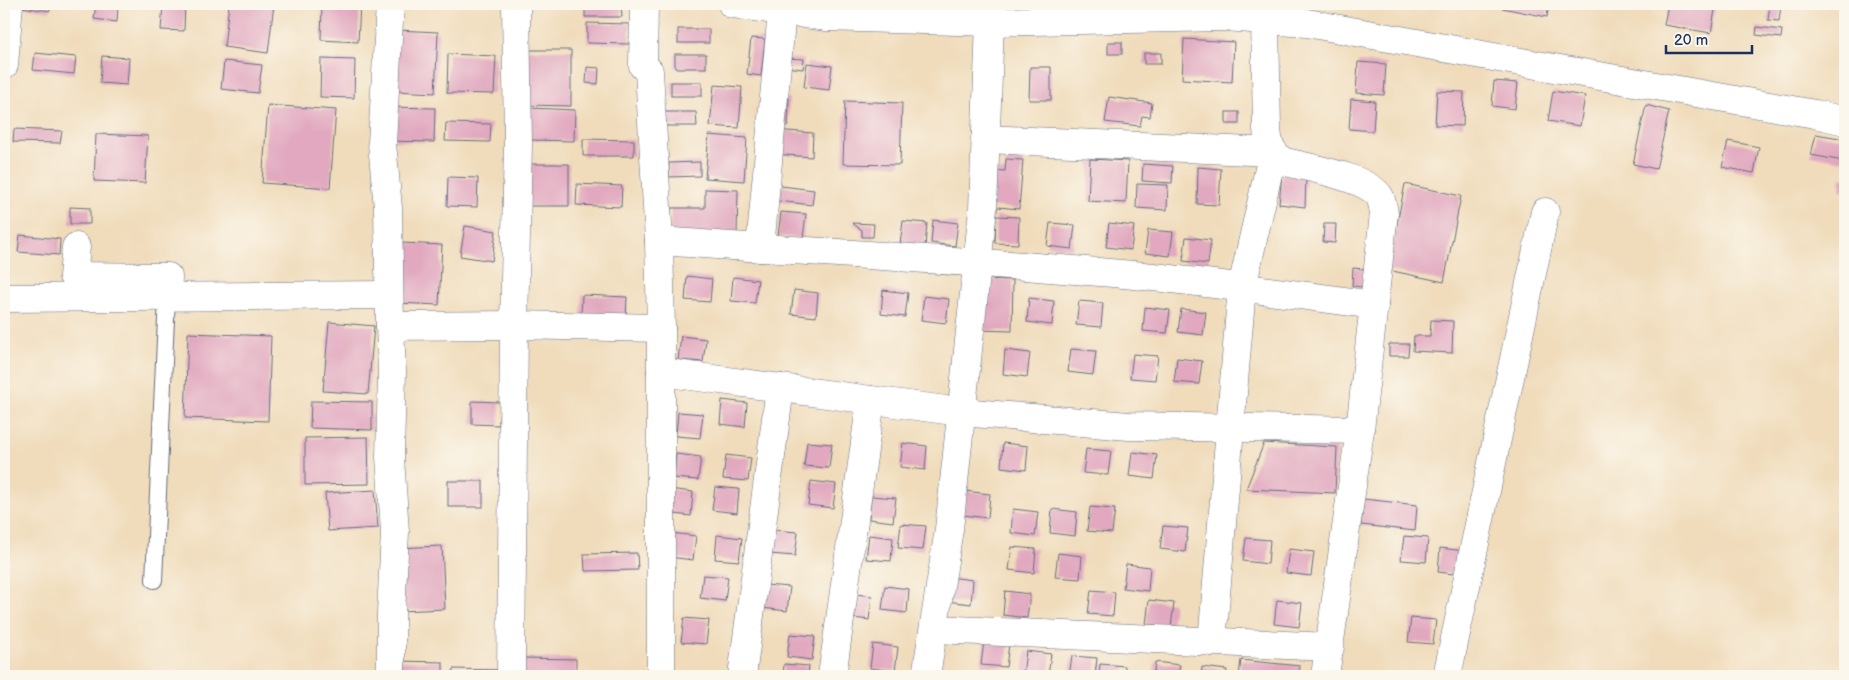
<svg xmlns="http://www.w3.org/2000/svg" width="1849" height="680" viewBox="0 0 1849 680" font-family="'Balsamiq Sans',sans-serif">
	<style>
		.building { fill: #e1a8bf }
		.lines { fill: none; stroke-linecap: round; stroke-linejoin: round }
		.service-casing { stroke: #666c7f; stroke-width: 18 }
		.minor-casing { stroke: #666c7f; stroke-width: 29 }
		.service { stroke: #fff; stroke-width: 16 }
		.minor { stroke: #fff; stroke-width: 28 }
	</style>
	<rect width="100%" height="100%" fill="#fbf7ec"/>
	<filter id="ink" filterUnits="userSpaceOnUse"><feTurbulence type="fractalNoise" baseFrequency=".02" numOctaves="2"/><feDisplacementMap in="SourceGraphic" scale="10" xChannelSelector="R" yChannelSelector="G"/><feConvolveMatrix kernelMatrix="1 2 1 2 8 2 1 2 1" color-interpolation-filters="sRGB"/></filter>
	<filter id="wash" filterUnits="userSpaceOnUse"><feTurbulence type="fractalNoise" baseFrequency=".0096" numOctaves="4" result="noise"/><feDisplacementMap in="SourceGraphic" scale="20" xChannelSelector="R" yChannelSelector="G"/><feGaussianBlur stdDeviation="1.12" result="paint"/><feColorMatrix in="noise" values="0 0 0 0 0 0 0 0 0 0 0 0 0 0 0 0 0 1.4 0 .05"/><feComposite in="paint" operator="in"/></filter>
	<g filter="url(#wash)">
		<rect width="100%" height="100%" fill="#f0dcbb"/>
		<g id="blocks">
			<g class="building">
				<polygon points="21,4 51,4 50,11 21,7"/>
				<polygon points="96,4 118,4 117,22 94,19"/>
				<polygon points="163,4 185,4 184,31 161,30"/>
				<polygon points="229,4 274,4 268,53 224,47"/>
				<polygon points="322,4 360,4 358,42 321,40"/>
				<polygon points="585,4 621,4 622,17 585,17"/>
				<polygon points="910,4 924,4 924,9 910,8"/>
				<polygon points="1503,4 1549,4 1547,17 1502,8"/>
				<polygon points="1668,4 1716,4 1711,33 1664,25"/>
				<polygon points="1770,4 1781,4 1779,21 1768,20"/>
				<polygon points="587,23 630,24 629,44 587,43"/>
				<polygon points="1757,27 1782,30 1781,38 1756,35"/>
				<rect x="678" y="29" width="31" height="14"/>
				<polygon points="397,30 438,32 435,93 394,91"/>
				<polygon points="751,38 765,39 761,76 747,74"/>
				<polygon points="1184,39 1234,42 1232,82 1182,79"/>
				<rect x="1108" y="42" width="14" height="12"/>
				<polygon points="523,50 571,50 571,106 522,105"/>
				<polygon points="35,53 76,57 74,74 33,70"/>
				<rect x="1144" y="53" width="17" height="11"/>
				<polygon points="448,54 496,56 494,94 447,93"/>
				<rect x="675" y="54" width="31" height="14"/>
				<polygon points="102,56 129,58 127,85 100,83"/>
				<polygon points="786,58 804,59 803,69 785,67"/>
				<polygon points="321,59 355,60 354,98 320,97"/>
				<polygon points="224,61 262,65 258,93 221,89"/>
				<polygon points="1358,62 1386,64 1384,95 1356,93"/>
				<polygon points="807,63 832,66 829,90 804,87"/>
				<polygon points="587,67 599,68 598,84 586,83"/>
				<polygon points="1030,67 1051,67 1051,100 1029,100"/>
				<polygon points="1494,81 1518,83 1515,109 1492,106"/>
				<rect x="671" y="82" width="31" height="14"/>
				<polygon points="714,85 742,87 739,128 710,126"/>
				<polygon points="1437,91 1464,92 1463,126 1435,125"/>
				<polygon points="1553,91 1585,96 1580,126 1548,121"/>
				<polygon points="778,97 789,98 788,126 777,126"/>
				<polygon points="1109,97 1152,103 1150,117 1142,116 1140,126 1105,122"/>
				<polygon points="1351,99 1375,101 1373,131 1349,129"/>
				<polygon points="845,101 902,103 900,165 843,164"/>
				<polygon points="268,105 336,110 330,188 262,183"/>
				<polygon points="1646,105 1669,111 1656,169 1633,164"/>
				<polygon points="387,107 435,108 434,142 386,141"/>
				<polygon points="531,108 575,110 574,141 529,140"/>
				<polygon points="665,112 696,112 697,126 666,126"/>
				<rect x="1226" y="112" width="13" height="12"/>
				<polygon points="446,123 491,124 490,142 445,141"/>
				<polygon points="14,129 62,131 60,143 13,142"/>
				<polygon points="775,130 813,133 812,157 773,154"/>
				<polygon points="96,134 148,136 145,183 94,181"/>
				<polygon points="1816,134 1845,139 1843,161 1811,155"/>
				<polygon points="709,135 747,138 744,181 705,178"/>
				<polygon points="583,139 634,140 634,156 583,156"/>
				<polygon points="1728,141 1759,147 1754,173 1722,167"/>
				<polygon points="1006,159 1023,160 1019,209 988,206 991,170 1005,171"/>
				<polygon points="1090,159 1128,161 1126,203 1088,201"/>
				<polygon points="700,162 700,176 669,177 669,163"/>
				<polygon points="526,164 569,164 569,206 525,206"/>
				<polygon points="1143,164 1173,166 1172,183 1142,181"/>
				<polygon points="1198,167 1221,169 1219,205 1197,204"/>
				<polygon points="1282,174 1306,176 1305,207 1279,204"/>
				<polygon points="448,177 478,178 477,207 447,206"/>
				<polygon points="1841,177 1845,178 1845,191 1840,190"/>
				<polygon points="577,184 622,186 621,207 576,205"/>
				<polygon points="1137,184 1168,185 1167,210 1136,208"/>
				<polygon points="1405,184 1461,196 1444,282 1388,270"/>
				<polygon points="773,185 814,190 812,205 770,200"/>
				<polygon points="705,189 738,190 737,236 670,235 671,208 705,208"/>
				<polygon points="70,207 90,208 90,224 70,224"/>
				<polygon points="781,212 806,214 803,238 778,236"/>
				<polygon points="996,216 1019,217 1018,244 995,243"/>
				<polygon points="933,220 958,223 955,246 931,243"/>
				<polygon points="903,221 927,223 925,247 900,244"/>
				<polygon points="852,223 874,224 873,237 862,237 862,230"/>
				<polygon points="1050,223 1075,225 1072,249 1047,246"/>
				<polygon points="1109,223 1134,226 1131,250 1106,247"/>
				<polygon points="1324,224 1336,224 1335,243 1323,242"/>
				<polygon points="465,226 496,231 492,261 460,256"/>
				<polygon points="1148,230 1173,232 1170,256 1145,253"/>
				<polygon points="20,235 60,239 59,255 18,252"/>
				<polygon points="1186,237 1211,240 1208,264 1183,261"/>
				<polygon points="402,243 442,245 439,305 398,303"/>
				<polygon points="1353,268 1366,269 1365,287 1352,286"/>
				<polygon points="687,276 712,279 710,302 685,300"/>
				<polygon points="733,277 758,280 755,303 731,301"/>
				<polygon points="978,279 1013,280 1012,331 977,330"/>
				<polygon points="794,290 818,293 816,317 791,314"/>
				<polygon points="883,290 908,293 905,317 881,314"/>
				<polygon points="582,295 627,297 626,318 581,316"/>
				<polygon points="924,296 949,299 946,323 921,320"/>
				<polygon points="1029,298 1054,301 1052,325 1027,322"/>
				<polygon points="1079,301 1103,303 1101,327 1076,325"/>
				<polygon points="1145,307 1170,310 1167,333 1143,331"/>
				<polygon points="1181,309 1206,312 1203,335 1178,332"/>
				<polygon points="1431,320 1453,321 1452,353 1413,351 1414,336 1430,336"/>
				<polygon points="329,322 374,326 368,394 323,391"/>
				<polygon points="188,333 271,336 268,421 185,418"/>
				<polygon points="681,336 706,339 703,362 678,360"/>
				<polygon points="1389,344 1409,344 1408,356 1389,356"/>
				<polygon points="1071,349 1096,351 1093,375 1068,372"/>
				<polygon points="1005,350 1030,353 1027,377 1003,374"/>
				<polygon points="1133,354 1158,356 1155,380 1130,378"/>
				<polygon points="1177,358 1202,361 1199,384 1174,382"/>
				<polygon points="722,400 747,403 745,427 720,424"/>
				<polygon points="311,401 372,402 372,430 310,428"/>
				<polygon points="472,401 500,402 499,425 472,424"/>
				<polygon points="678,412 703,414 700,438 676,436"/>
				<polygon points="368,437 369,484 305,485 305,438"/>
				<polygon points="807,442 832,444 829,468 804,466"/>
				<polygon points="903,443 927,446 925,470 900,467"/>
				<polygon points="1003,443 1028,446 1026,470 1001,467"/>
				<polygon points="1264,443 1337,447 1335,493 1246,489"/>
				<polygon points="1086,449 1111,451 1108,475 1083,473"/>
				<polygon points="1132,452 1157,455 1154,479 1129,476"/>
				<polygon points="676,454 701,457 698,480 674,478"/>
				<polygon points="726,455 751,458 748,481 723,479"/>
				<rect x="448" y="481" width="35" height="26"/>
				<polygon points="811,481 836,484 833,508 808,505"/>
				<polygon points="715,487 739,489 737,513 712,510"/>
				<polygon points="669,489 693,492 691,516 666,513"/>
				<polygon points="375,490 378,528 328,531 325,493"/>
				<polygon points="965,491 990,494 988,518 963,515"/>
				<polygon points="871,496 896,498 893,522 869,519"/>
				<polygon points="1364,499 1417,505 1415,531 1361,525"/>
				<polygon points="1090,507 1115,509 1112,533 1087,531"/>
				<polygon points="1013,509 1038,512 1035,536 1011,533"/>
				<polygon points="1052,509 1077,512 1075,536 1050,533"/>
				<polygon points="901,524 926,526 923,550 898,548"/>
				<polygon points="1163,526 1188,528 1185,552 1160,549"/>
				<polygon points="773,530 798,532 795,556 770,554"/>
				<polygon points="671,533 696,536 693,560 669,557"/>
				<polygon points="717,535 742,538 739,561 715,559"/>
				<polygon points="869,535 893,538 891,561 866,559"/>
				<polygon points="1404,536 1428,538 1426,562 1401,560"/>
				<polygon points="1246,538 1270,540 1268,564 1243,561"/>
				<polygon points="442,546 445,609 400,611 397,548"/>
				<polygon points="1012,547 1036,549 1034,573 1009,570"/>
				<polygon points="1440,548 1465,551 1462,575 1438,572"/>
				<polygon points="1289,549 1314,552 1311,576 1286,573"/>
				<polygon points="637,553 638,570 585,571 584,554"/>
				<polygon points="1058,553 1082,556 1080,579 1055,577"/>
				<polygon points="1126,564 1150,567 1148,591 1123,588"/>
				<polygon points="703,575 728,577 725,601 700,598"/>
				<polygon points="949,577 973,580 971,604 946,601"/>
				<polygon points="765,585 790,587 787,611 762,608"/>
				<polygon points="885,586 909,589 907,613 882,610"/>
				<polygon points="1091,590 1115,592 1113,616 1088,614"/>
				<polygon points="1005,591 1030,594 1027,618 1003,615"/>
				<polygon points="847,593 872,596 869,620 845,617"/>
				<polygon points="1149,600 1174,603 1171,627 1146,624"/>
				<polygon points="1277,600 1302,603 1299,627 1274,624"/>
				<polygon points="684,618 709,620 706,644 681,642"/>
				<polygon points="1411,618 1436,620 1433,644 1408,642"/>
				<polygon points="790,634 815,636 812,660 787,657"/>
				<polygon points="984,641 1009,644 1006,667 981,665"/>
				<polygon points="873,644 898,647 895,671 870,668"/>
				<polygon points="1026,651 1051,654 1048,676 1023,675"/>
				<polygon points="1072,656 1097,658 1095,676 1069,676"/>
				<polygon points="522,658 576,659 576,676 522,676"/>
				<polygon points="1241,660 1300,666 1299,676 1239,676"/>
				<polygon points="396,661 443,662 443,676 396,676"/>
				<polygon points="1155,662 1180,665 1178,676 1153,676"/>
				<polygon points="784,664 809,666 808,676 783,676"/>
				<polygon points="1100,664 1125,666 1124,676 1099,676"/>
				<polygon points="1202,667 1227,670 1226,676 1201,676"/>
				<polygon points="453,669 500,670 500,676 453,676"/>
			</g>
		</g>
	</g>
	<g filter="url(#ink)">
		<use href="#blocks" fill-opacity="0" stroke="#666c7f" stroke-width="1"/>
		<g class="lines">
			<g class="service-casing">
				<polyline id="service" points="154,580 167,297"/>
			</g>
			<g class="minor-casing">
				<g id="minor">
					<polyline points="390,4 382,143 388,208 390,326 392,372 390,457 395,532 391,614 391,676"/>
					<polyline points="644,4 643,66 649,71 659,241 661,328 661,676"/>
					<polyline points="732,4 825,17 990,22 1224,17 1307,23 1554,68 1815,114 1845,121"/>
					<path d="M1265,20l2,109c1,15 4,22 15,32 23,6 86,16 98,36 2,4 3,11 4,16l-24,217 -35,246"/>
					<polyline points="4,65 9,4"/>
					<polyline points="985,139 1273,152 1242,287 1212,642"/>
					<path d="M659,241c158,11 317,20 475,34 80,8 160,19 240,30"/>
					<polyline points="76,247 73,276 168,277 167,297"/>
					<polyline points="760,248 782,11"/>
					<polyline points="4,298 389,295"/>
					<polyline points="390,326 514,325 661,328"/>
					<polyline points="661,372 961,412 1129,426 1360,430"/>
					<polyline points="934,629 1330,647"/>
					<polyline points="511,676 514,325 518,143 516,4"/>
					<polyline points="742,676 780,388"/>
					<polyline points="832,676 871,400"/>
					<polyline points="926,676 949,529 983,209 990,22"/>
					<polyline points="1447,676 1545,212"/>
				</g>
			</g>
			<use href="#service" class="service"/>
			<use href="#minor" class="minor"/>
		</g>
	</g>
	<rect width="1849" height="680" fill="none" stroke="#fbf7ec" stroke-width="20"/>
	<path d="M1666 45v8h86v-8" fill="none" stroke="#1b2f5e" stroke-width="2.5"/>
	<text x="1674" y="45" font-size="15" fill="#1b2f5e" stroke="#fbf7ec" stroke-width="4" paint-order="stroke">20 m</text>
</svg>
